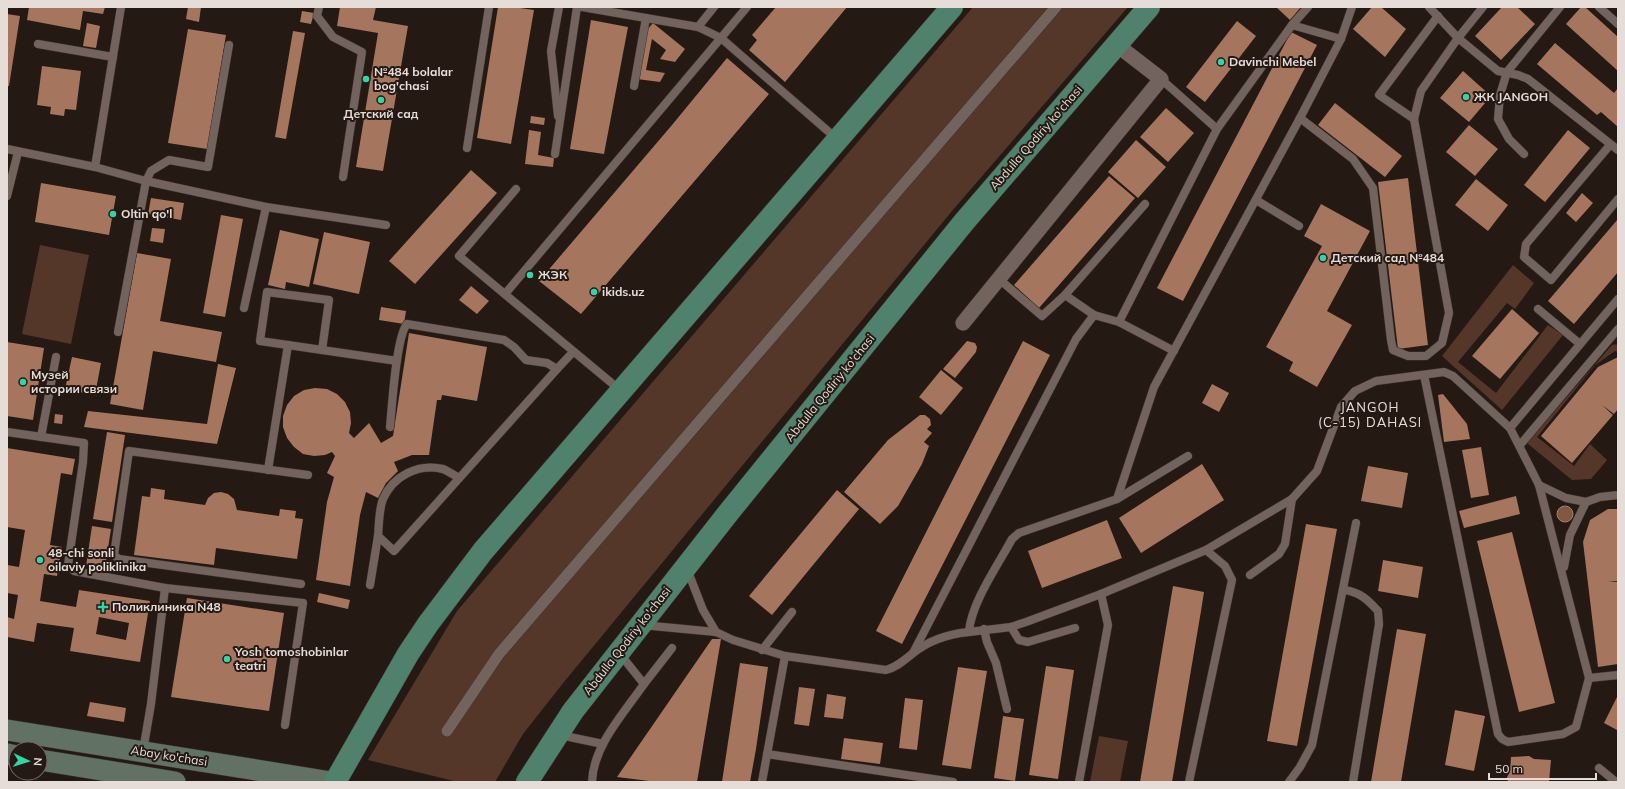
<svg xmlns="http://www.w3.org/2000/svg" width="1625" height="789" viewBox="0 0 1625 789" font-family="Mulish,sans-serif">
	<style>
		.green { fill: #543728 }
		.water { fill: #845741; stroke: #a17f6f }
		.building { fill: #a5755e; fill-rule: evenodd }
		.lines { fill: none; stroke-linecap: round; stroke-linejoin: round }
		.service-casing { stroke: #3e3431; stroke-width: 9 }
		.pedestrian-casing { stroke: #3e3431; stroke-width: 12 }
		.minor-casing { stroke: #3e3431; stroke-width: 16 }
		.secondary-casing { stroke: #3e3431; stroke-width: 22 }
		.primary-casing { stroke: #3e3431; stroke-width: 23 }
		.service { stroke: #72635c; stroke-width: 8 }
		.pedestrian { stroke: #72635c; stroke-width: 11 }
		.minor { stroke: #72635c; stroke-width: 15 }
		.secondary { stroke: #617264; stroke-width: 21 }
		.primary { stroke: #4f816d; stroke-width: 22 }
		.poi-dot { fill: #33d4a8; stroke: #251913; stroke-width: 1.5 }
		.labels { text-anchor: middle; stroke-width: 4; stroke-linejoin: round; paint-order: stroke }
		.poi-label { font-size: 12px; font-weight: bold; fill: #e6ddd9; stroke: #251913; text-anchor: start }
		.street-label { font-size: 12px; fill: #e6ddd9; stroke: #251913 }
		.neighbourhood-label { font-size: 13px; letter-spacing: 1px; fill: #e6ddd9; stroke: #251913 }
	</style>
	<rect width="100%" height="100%" fill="#251913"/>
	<g class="green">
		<polygon points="973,7 1128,7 952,211 564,682 523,734 495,782 458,782 368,760 457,611"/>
		<polygon points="40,245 89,255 71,344 22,334"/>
		<polygon points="1513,265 1534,283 1515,309 1507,303 1458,362 1496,393 1548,325 1563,335 1502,410 1442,356"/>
		<polygon points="1618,344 1618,352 1615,351 1595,365 1537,437 1574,466 1590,444 1607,460 1591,479 1572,480 1527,443 1612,345"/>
		<polygon points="1099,736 1128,741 1120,782 1090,782"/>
	</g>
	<circle class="water" cx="1565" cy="514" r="8"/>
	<g class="building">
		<polygon points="29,7 105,7 103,14 83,11 80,30 27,20"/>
		<polygon points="188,7 201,7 199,22 186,19"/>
		<polygon points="340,7 376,7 373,20 408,26 383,171 356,167 378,33 337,26"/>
		<polygon points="498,7 513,7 534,10 511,144 477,138"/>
		<polygon points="776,7 847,7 785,82 749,50 757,40 752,35"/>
		<polygon points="1276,7 1301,7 1290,20"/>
		<polygon points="1372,7 1381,7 1406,29 1385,57 1353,29"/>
		<polygon points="1502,7 1517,7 1535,24 1501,60 1475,36"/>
		<polygon points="1581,7 1585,7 1618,37 1618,71 1566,24"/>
		<polygon points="302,11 314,13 311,24 300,22"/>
		<polygon points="7,14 20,16 9,86 7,86"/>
		<polygon points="591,20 628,27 604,154 570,149"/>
		<polygon points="1237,21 1256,36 1205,102 1186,87"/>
		<polygon points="87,23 100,26 96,48 83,46"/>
		<polygon points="653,23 685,49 675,62 660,59 666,50 652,39 646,70 665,73 660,82 637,79 646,31"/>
		<polygon points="188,29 226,35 207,149 168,143"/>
		<polygon points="293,31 305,33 286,139 275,137"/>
		<polygon points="1291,32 1317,45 1183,301 1157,288"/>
		<polygon points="1555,43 1614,93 1618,88 1618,127 1601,112 1597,115 1537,64"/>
		<polygon points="727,58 769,94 581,314 539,281 672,125"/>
		<polygon points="42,66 81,71 76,110 65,109 64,116 50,114 51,107 37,105"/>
		<polygon points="1463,71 1491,96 1469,122 1440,98"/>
		<polygon points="1335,103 1402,156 1385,177 1318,125"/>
		<polygon points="1166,108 1194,133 1168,162 1140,137"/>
		<polygon points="531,116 545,118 544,125 530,123"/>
		<polygon points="1469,125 1498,149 1475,176 1446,152"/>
		<polygon points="529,130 541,132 538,155 554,158 553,167 525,164"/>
		<polygon points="1568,130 1590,148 1545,202 1524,185"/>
		<polygon points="1136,140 1166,167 1138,198 1108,172"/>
		<polygon points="471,170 497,193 415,284 389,261"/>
		<polygon points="1109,176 1135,198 1039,308 1014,285"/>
		<polygon points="1408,178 1428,345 1398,349 1378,182"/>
		<polygon points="1476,179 1508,205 1488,231 1455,205"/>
		<polygon points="41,183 116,196 109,235 35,222"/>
		<polygon points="1582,193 1593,203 1576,222 1566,213"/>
		<polygon points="151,198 184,203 181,220 148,214"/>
		<polygon points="1321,204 1370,231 1327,311 1352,325 1317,387 1289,371 1293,362 1266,347 1322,246 1304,236"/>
		<polygon points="221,215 243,219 225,317 203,313"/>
		<polygon points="1618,219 1618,272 1574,324 1548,301"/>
		<polygon points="152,228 165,229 163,243 150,241"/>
		<polygon points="280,230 319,239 309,287 286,282 285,289 268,285"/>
		<polygon points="324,232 370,242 359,294 313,284"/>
		<polygon points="137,253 171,259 160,321 222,332 216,362 153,351 143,410 110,404"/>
		<polygon points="471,286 489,301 477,314 459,300"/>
		<polygon points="381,307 406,311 404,324 379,320"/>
		<polygon points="1512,309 1539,333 1500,379 1472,356"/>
		<polygon points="409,333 487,347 477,401 442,395 441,400 437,400 429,455 412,455 394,462 398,471 386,483 378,498 366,492 360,515 350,586 316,580 327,502 334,477 327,473 335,456 332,452 325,455 314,456 303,454 294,447 287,438 283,427 283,416 287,405 294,396 304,390 315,388 327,389 337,394 345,402 350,412 351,423 349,433 354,438 369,423 381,443 393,436"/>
		<polygon points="967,341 975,343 977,347 976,352 955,378 943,369"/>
		<polygon points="1023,341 1050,355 902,644 876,631"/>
		<polygon points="7,342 44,348 33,420 7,416"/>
		<polygon points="72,357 101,363 95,395 65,389"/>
		<polygon points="1618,357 1618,409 1614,414 1602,405 1613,415 1572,463 1541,436 1598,367"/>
		<polygon points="218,364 236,368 217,444 84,427 88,411 207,424"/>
		<polygon points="941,370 963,388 941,415 919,397"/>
		<polygon points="1212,384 1229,393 1219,412 1202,403"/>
		<polygon points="1443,394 1467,424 1470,439 1444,442 1438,395"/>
		<polygon points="55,414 63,415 62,424 54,423"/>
		<polygon points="920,415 925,415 930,419 931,425 927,429 932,433 924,442 929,446 922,464 898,506 880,524 844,492 888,440"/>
		<polygon points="107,432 125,435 112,522 93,519"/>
		<polygon points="1481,447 1489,495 1471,498 1462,450"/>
		<path d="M7,448l68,11 -3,16 -11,-2 -11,72 12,2 -5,29 -13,-2 -4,27 36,6 3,-17 71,11 -10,61 -70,-11 4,-23 -37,-5 -3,19 -27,-5v-20l7,2 4,-24 -11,-2v-28l12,2 6,-37 -18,-3zM99,617l30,6 -3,17 -30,-6z"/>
		<polygon points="1202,464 1224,500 1141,553 1119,518"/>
		<polygon points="1368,466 1408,473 1402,508 1361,501"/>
		<polygon points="151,488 165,490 164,499 205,505 208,498 214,493 221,492 228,494 234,499 237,510 279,516 280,509 296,511 295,518 303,519 297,559 216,548 214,565 134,555 142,496 150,497"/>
		<polygon points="837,490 859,509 772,615 749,596"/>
		<polygon points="1516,496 1520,514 1464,528 1459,511"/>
		<polygon points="1608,509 1618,509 1618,581 1608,582 1618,582 1618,664 1598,667 1583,542 1590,520"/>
		<polygon points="1107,520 1122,558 1042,588 1028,551"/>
		<polygon points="1306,524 1337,529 1297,746 1267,741"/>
		<polygon points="92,526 111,529 106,561 103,561 102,568 86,566"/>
		<polygon points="1512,532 1555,703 1519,712 1477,541"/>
		<polygon points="1383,560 1423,567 1418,598 1378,591"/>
		<polygon points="1173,586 1204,592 1201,611 1172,782 1140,782"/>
		<polygon points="319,593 350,600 348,609 317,602"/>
		<polygon points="187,598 284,613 269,711 171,697"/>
		<polygon points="1397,629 1426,634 1401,782 1371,782"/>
		<polygon points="712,639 721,639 697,782 657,782 617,777"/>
		<polygon points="740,663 768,667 756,749 750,782 722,782"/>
		<polygon points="1046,666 1074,670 1058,779 1029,775"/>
		<polygon points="958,667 987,671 971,769 942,765"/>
		<polygon points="799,687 815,689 809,726 794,724"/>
		<polygon points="827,694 846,697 843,719 824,717"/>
		<polygon points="1618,695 1618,728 1617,730 1604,723"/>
		<polygon points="905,698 923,700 917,750 899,748"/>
		<polygon points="90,702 126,708 124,722 87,716"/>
		<polygon points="1455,710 1485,716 1474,771 1445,765"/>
		<polygon points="1003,716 1024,719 1015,781 994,778"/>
		<polygon points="844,738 883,743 880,764 841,759"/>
		<polygon points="1529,756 1534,759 1551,760 1549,782 1508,782 1507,777 1510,772 1511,757"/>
	</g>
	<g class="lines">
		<g class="service-casing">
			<g id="service">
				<polyline points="319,7 317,16 333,37 362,52 343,177"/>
				<polyline points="582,7 698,27 721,38 837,139"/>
				<polyline points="1429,7 1458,38 1483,7"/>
				<polyline points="1599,7 1618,24"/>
				<polyline points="1292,25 1341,39"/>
				<polyline points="698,27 714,7"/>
				<polyline points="38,44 113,57"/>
				<polyline points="1161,79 1217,129"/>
				<polyline points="634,86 646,18"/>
				<polyline points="558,116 551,51 559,7"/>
				<polyline points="1300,118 1353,159 1373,188 1391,340 1393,350 1408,356 1426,356 1442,343 1449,313 1414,119 1421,91 1458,38 1498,71 1518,75 1528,79 1618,150"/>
				<polyline points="1414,119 1379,95 1438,16"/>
				<polyline points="1610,145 1526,244 1524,257 1551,280 1618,199"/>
				<polyline points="467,148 489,7"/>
				<polyline points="7,149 95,167 146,181 266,207 386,225"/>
				<polyline points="555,154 577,7"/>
				<polyline points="1524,154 1509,139 1498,119 1500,95 1507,72 1560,7"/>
				<polyline points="95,167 121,7"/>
				<polyline points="516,189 459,256 620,390"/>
				<polyline points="7,196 18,152"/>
				<polyline points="1256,200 1299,226"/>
				<polyline points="999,279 1042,316 1065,295 1145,204"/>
				<polyline points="505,294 747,7"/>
				<polyline points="1065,295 1094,315 1119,322 1174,351"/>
				<polyline points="244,308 266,207"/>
				<polyline points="1538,309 1580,344"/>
				<polyline points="1119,322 1217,129 1292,25 1308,7"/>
				<polyline points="118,332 146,181 151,171 169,160 208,167 229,45"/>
				<polyline points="288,345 260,341 267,292 329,300 322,350"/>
				<path d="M390,427c2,-20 6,-90 17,-103l97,16 10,7 12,13 21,3 10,6 16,-17"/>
				<polyline points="1510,428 1618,299"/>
				<polyline points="7,432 84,443 83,462 68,565 74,571 165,588 303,603 285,725"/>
				<polyline points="41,437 56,357"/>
				<polyline points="1520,445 1618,329"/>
				<path d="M1188,456l-71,43 -98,34 -7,6c-14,26 -41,64 -43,93l42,-5 15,-5 75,-28 105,-44 86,-51 25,-28 24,-64 14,-16 21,-10 68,-9 9,4 57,52 29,57 50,193 -13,49 -13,7 -55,8 -6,-3 -4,-5 -74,-359"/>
				<polyline points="268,470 288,345 397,361"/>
				<path d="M459,478c-5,-3 -11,-7 -16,-9 -25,-6 -50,7 -60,30 -4,10 -4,25 -5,37l16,15 163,-182"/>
				<polyline points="1539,485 1566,498 1586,502 1600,497 1618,495"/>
				<polyline points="1117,499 1154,387 1300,118 1341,39 1352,7"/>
				<polyline points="1564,567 1570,535 1586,502"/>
				<polyline points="687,569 703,610 716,632"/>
				<polyline points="1250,575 1279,554 1285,544 1292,499"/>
				<polyline points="301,584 119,559 114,555 129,451 308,475"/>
				<polyline points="370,585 378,536"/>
				<path d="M1344,590c16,2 24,10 34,21l1,13 -26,158"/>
				<path d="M642,625l74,7 17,8 52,16 101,14c11,-3 17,-9 26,-16 17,-14 36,-20 57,-22"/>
				<polyline points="1011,627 1019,640 1028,642 1075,628"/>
				<polyline points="984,629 987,642 996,663 1007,709"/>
				<polyline points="762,650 792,612"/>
				<polyline points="913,653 1076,339 1094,315"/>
				<polyline points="1589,678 1618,675"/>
				<polyline points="644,684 672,648"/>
				<polyline points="560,735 603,744"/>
				<polyline points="143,751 151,704 165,588"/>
				<polyline points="767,754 953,782"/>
				<polyline points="1599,768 1616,782"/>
				<path d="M592,782c1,-36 32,-69 52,-98l-24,-30"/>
				<polyline points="762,782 785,656"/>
				<polyline points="1079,782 1108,625 1101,594"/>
				<polyline points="1189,782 1232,580 1225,566 1206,550"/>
				<polyline points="1289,782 1300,767 1312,745 1356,523"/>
			</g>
		</g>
		<g class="pedestrian-casing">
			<polyline id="pedestrian" points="447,731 499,654 1056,7"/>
		</g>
		<g class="minor-casing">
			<polyline id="minor" points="963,323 1161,79 1117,45"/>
		</g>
		<g class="secondary-casing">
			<g id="secondary">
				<polyline points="7,730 331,782"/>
				<polyline points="7,754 16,756"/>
				<polyline points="40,760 175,782"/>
			</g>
		</g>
		<g class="primary-casing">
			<g id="primary">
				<polyline points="335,782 408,654 428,624 483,551 952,7"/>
				<polyline points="527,782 573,711 729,512 964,222 1149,7"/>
			</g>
		</g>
		<use href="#service" class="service"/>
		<use href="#pedestrian" class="pedestrian"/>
		<use href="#minor" class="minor"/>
		<use href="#secondary" class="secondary"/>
		<use href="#primary" class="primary"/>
	</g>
	<g class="poi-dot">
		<circle cx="1221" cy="62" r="4"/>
		<circle cx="366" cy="79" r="4"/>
		<circle cx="1466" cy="97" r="4"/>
		<circle cx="381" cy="100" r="4"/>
		<circle cx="113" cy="214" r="4"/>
		<circle cx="1323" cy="258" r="4"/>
		<circle cx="530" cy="275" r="4"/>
		<circle cx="594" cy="292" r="4"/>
		<circle cx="23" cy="382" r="4"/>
		<circle cx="40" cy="560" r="4"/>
		<path d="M101 601h4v4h4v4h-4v4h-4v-4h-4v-4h4z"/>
		<circle cx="227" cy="659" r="4"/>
	</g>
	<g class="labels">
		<g class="poi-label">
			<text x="1229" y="66">Davinchi Mebel</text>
			<text x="374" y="76">№484 bolalar<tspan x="374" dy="14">bog'chasi</tspan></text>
			<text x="1474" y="101">ЖК JANGOH</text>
			<text x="381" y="118" text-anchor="middle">Детский сад</text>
			<text x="121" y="218">Oltin qo'l</text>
			<text x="1331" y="262">Детский сад №484</text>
			<text x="538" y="279">ЖЭК</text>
			<text x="602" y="296">ikids.uz</text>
			<text x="31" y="379">Музей<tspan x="31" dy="14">истории связи</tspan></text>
			<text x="48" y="557">48-chi sonli<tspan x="48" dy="14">oilaviy poliklinika</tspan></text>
			<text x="112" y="611">Поликлиника N48</text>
			<text x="235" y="656">Yosh tomoshobinlar<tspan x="235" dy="14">teatri</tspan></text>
		</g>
		<g class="street-label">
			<text transform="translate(1036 138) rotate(-49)" y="4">Abdulla Qodiriy ko'chasi</text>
			<text transform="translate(830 388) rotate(-51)" y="4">Abdulla Qodiriy ko'chasi</text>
			<text transform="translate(627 641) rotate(-52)" y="4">Abdulla Qodiriy ko'chasi</text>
			<text transform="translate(169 756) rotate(9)" y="4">Abay ko'chasi</text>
		</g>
		<g class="neighbourhood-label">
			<text x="1370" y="412">JANGOH<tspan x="1370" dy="15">(C-15) DAHASI</tspan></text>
		</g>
	</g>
	<rect width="1625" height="789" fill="none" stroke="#e6ddd9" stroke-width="16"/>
	<g transform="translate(28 761) rotate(94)"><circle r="19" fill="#251913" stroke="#726762"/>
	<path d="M0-3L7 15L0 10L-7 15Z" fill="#33d4a8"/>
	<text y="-6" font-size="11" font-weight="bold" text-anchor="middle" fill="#e6ddd9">N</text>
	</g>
	<path d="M1489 773v6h107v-6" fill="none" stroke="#e6ddd9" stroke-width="2"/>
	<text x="1495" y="773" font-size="12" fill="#e6ddd9" stroke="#251913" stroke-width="3" paint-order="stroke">50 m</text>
</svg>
